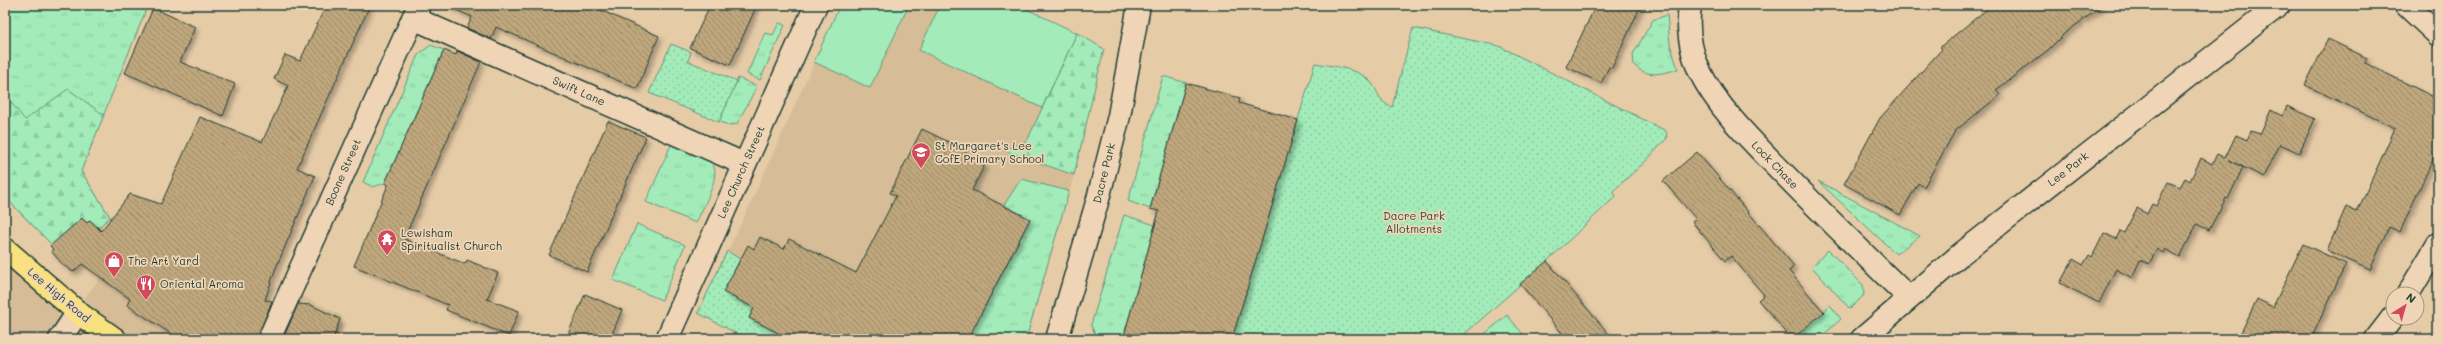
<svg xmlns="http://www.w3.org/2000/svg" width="2443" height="344" viewBox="0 0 2443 344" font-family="Mali,sans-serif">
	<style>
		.built { fill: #d6bd98 }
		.grass { fill: url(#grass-tufts); stroke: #619477 }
		.forest { fill: url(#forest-firs); stroke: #619477 }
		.park { fill: url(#park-dots); stroke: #619477 }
		.pitch { fill: #a3ecba; stroke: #619477 }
		.building { fill: url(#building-back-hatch); stroke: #1f3d34; filter: url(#shadow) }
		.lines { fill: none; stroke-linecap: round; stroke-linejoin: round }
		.street-casing { stroke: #1f3d34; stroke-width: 25 }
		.highway-casing { stroke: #1f3d34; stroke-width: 25 }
		.street { stroke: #efd5b6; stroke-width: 22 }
		.highway { stroke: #fae180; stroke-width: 22 }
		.labels { text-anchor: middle; stroke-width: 3.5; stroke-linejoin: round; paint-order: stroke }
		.street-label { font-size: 11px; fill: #1f3d34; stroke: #efd5b6 }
		.poi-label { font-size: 11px; fill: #1f3d34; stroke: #efd5b6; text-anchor: start }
		.park-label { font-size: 11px; fill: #2c4e41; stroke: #efd5b6 }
	</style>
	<defs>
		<pattern id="grass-tufts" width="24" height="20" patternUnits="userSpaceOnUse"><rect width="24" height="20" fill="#a3ecba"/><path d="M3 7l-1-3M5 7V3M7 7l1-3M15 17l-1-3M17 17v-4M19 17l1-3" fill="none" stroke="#8ccba0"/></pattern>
		<pattern id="forest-firs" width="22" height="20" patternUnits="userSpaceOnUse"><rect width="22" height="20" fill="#a3ecba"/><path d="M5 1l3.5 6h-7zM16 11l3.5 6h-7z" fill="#8ccba0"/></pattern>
		<pattern id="park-dots" width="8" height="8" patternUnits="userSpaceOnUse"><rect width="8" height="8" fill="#a3ecba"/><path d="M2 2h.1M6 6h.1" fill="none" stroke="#8ccba0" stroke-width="1.8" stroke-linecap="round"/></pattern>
		<pattern id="building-back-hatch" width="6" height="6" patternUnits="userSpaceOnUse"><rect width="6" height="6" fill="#bfa77d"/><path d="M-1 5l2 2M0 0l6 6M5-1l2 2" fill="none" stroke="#9b8967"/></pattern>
		<filter id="shadow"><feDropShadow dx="3.5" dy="3.5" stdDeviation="2" flood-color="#0004"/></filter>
	</defs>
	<rect width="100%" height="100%" fill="#e6cba7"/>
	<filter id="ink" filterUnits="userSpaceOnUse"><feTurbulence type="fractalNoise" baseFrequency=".025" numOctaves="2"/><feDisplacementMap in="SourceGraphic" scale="8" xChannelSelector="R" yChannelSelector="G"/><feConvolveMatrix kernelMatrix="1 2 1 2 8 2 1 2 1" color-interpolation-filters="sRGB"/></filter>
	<g filter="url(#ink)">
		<g class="built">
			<polygon points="840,5 1018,5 1077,33 1104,49 1074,175 1027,339 747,339 698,313 748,209"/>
			<polygon points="140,227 237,282 268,316 288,325 301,295 342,316 342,333 345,339 5,339 5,260 71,315"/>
		</g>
		<g class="grass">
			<polygon points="5,5 148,5 81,171 110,217 98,228 90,220 87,223 82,218 52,245 5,197"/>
			<path d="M1667,15l3,29 8,25c-16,5 -32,9 -44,-4l-1,-11 20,-34z"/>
			<polygon points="779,23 785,25 760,80 747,74 765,33 773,35"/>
			<polygon points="431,45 444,50 385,183 373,187 363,182 418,55"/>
			<polygon points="1163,76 1186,83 1150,209 1128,201"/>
			<polygon points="738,78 757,86 737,124 729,125 719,122"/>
			<path d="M671,145c10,4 36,12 42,20 8,12 -12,46 -17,58l-50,-21z"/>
			<polygon points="1021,179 1069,191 1026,339 986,339 955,323 980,316 1030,219 1004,205"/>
			<polygon points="1818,181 1920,236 1896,254"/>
			<polygon points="1124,215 1155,225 1123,339 1097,339 1091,325"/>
			<polygon points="637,224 685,245 662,300 613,280"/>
			<polygon points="1828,250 1863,285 1864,295 1850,309 1812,267"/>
			<polygon points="1830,305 1841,319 1819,339 1792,339"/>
			<polygon points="1507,315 1527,339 1479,339"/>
		</g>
		<g class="forest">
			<polygon points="1077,33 1104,49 1074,175 1003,150 1027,141"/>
			<polygon points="68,89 104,115 81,171 110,217 98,228 90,220 87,223 82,218 52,245 5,197 5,95 25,120"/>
		</g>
		<g class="park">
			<path d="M1413,28l86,18 167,85 1,7 -20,22 -34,31 3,5 -69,65 -88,78h-227l83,-276c17,3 40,5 53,16 10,9 10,24 24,28z"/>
			<polygon points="671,44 691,52 688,61 737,81 719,122 649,93"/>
			<polygon points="727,251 740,259 724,292 754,308 749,318 790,339 747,339 698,313"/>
		</g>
		<g class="pitch">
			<polygon points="840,5 909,5 870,88 814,62"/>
			<polygon points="940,5 1018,5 1077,33 1042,108 919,50"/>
		</g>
		<g class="building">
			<polygon points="326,5 370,5 297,168 315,176 275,270 265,300 272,301 257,339 179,339 127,305 130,299 82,264 73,272 63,265 51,251 53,249 50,246 82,218 87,223 90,220 101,231 130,194 161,204 200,117 262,142 288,86 274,79 285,55 300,61"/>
			<polygon points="445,5 589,5 659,36 637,89 496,27 491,39 467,28 472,17"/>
			<polygon points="710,5 757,5 730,65 690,48"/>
			<polygon points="1596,5 1641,5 1612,68 1609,67 1601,83 1566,67"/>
			<polygon points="1992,5 2104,5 2066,32 2048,50 1996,90 2000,95 1955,131 1924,187 1918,183 1900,215 1844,184 1880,118 1942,49 1940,47"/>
			<polygon points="153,8 195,27 180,62 235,84 223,116 125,73"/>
			<polygon points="2328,39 2367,58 2365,63 2438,99 2438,148 2400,232 2389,227 2370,270 2327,250 2346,207 2357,212 2395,128 2305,85"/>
			<polygon points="444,50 456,55 457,51 481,62 404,239 465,264 467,260 498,273 487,299 519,311 509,336 446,310 448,305 354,266 388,185 385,183"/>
			<polygon points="1186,83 1240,98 1239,103 1298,120 1232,339 1123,339 1159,211 1150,209"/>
			<polygon points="2287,106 2315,119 2299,153 2280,144 2264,177 2228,160 2243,167 2228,199 2226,198 2209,230 2197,224 2180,257 2165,249 2163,253 2157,249 2149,264 2140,260 2132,278 2116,269 2099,303 2060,283 2073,259 2083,265 2089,255 2092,257 2104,233 2116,239 2120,231 2124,233 2137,208 2147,214 2152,204 2156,206 2168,182 2180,187 2185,178 2190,181 2201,158 2212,164 2217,154 2225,158 2236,135 2247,140 2251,131 2260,134 2271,110 2282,116"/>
			<polygon points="608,121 646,137 587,272 549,255"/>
			<polygon points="922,129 967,151 965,154 985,164 972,190 1030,219 968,339 790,339 749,318 754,308 723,292 748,245 754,249 760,237 784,249 789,239 856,273 896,196 890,193"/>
			<polygon points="1697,152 1794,266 1789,271 1824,312 1792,339 1758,300 1764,295 1731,256 1725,261 1692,222 1696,219 1663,181"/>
			<polygon points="2303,244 2346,264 2311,339 2238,339 2257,299 2273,307"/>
			<polygon points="1547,261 1613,339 1567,339 1520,284"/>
			<polygon points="585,294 622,310 610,339 566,339"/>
			<polygon points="298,304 311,305 340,319 333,339 283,339"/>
		</g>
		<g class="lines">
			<g class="street-casing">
				<g id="street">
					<path d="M1690,5c-3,21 0,45 9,65 20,41 56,74 88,107 40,41 81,81 122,121"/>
					<polyline points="2406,5 2438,35"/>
					<polyline points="413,18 744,164"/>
					<polyline points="2408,294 2438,244"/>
					<polyline points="60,339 78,312"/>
					<polyline points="269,339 419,5"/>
					<polyline points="667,339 816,5"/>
					<polyline points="1057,339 1098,199 1119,116 1139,5"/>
					<polyline points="1862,339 1961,254 2279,5"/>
					<polyline points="2376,339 2393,317"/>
				</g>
			</g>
			<g class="highway-casing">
				<polyline id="highway" points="5,249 81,315 115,339"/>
			</g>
			<use href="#street" class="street"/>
			<use href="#highway" class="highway"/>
		</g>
	</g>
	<defs>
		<g id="school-pin" transform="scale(1)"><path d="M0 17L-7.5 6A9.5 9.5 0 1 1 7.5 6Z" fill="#d1495b" stroke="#efd5b6"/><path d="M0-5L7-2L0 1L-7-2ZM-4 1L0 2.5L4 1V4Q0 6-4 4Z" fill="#fff"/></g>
		<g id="temple-pin" transform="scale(1)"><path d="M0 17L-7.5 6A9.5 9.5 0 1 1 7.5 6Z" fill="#d1495b" stroke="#efd5b6"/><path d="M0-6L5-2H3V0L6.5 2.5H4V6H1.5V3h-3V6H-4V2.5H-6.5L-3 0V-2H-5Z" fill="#fff"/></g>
		<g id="shop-pin" transform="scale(1)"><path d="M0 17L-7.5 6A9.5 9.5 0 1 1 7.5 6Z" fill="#d1495b" stroke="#efd5b6"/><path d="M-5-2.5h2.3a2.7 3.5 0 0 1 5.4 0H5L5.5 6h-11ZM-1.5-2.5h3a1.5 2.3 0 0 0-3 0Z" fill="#fff"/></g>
		<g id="restaurant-pin" transform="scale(1)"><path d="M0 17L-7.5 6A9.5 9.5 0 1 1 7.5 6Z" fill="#d1495b" stroke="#efd5b6"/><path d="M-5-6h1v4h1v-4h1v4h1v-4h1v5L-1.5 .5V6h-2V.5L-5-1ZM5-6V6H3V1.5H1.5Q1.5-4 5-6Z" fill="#fff"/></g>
	</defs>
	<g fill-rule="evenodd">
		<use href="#school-pin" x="921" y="152"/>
		<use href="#temple-pin" x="387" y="239"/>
		<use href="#shop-pin" x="114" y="261"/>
		<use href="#restaurant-pin" x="146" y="284"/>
	</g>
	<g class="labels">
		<g class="street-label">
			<text transform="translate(579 91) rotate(24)" y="4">Swift Lane</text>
			<text transform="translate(1775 165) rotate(46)" y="4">Lock Chase</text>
			<text transform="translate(2068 169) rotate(-38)" y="4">Lee Park</text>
			<text transform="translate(343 172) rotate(-66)" y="4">Boone Street</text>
			<text transform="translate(741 172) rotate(-66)" y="4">Lee Church Street</text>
			<text transform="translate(1104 173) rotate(-76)" y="4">Dacre Park</text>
			<text transform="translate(59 295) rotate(40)" y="4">Lee High Road</text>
		</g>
		<g class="poi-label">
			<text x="935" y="150">St Margaret's Lee<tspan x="935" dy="13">CofE Primary School</tspan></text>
			<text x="401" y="237">Lewisham<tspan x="401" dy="13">Spiritualist Church</tspan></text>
			<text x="128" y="265">The Art Yard</text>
			<text x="160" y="288">Oriental Aroma</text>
		</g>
		<g class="park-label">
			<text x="1414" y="220">Dacre Park<tspan x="1414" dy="13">Allotments</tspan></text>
		</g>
	</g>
	<rect width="2443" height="344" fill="none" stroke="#efd5b6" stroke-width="20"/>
	<rect x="10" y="10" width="2423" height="324" fill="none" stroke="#1f3d34" stroke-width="1.5" filter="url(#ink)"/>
	<g transform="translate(2405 306) rotate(37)"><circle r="19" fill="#efd5b6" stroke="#9c9882"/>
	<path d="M0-3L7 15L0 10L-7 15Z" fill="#d1495b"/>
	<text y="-6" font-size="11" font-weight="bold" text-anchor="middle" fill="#1f3d34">N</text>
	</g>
</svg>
